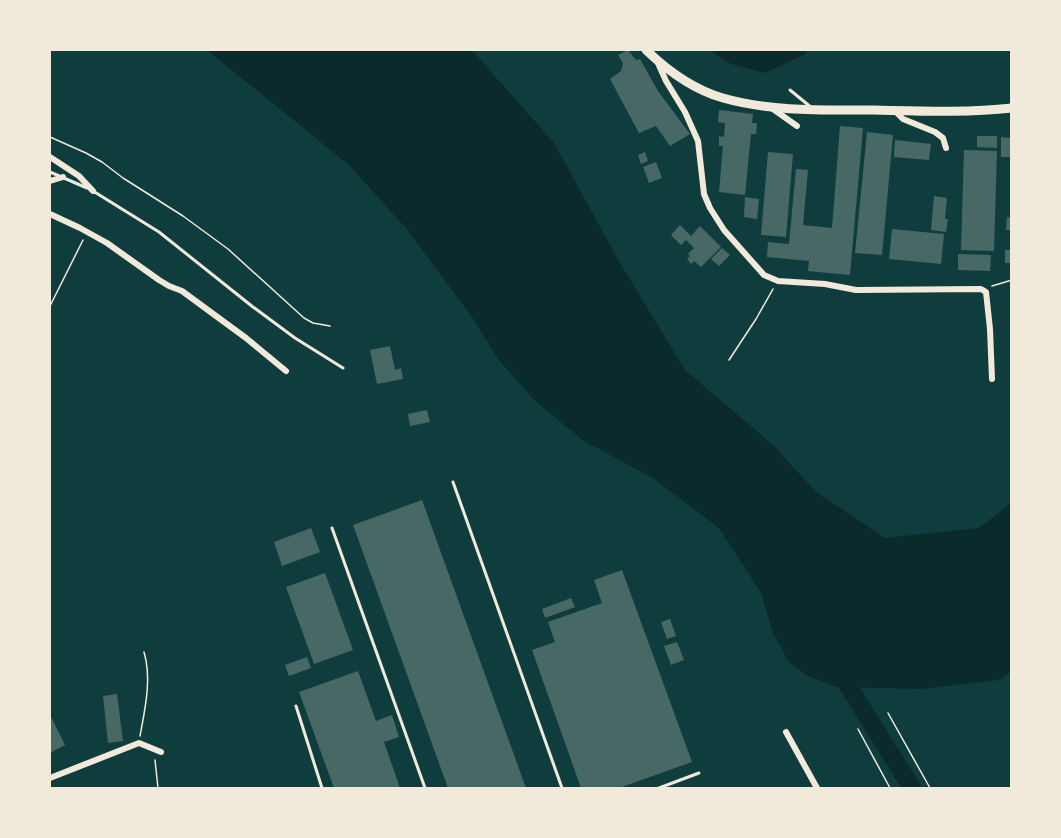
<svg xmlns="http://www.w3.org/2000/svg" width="1061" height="838" viewBox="0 0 1061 838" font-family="'PT Sans',sans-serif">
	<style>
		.water { fill: #0a2a2b }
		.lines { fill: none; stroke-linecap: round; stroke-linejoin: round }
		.river { stroke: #0a2a2b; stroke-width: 18 }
		.building { fill: #486865 }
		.path { stroke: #f1e9da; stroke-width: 1.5 }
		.service { stroke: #f1e9da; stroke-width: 3 }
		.minor { stroke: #f1e9da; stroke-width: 6 }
		.primary { stroke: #f1e9da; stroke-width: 9 }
	</style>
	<rect width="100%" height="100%" fill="#0f3d3e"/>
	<g class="water">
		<polygon points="207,50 469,50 476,55 554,143 620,263 685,370 773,445 815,491 885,538 979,528 1011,503 1011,672 999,680 920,689 837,687 808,676 789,662 773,633 761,593 719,528 653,478 584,441 535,401 498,359 472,317 405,227 349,165"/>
		<polygon points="709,50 804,50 806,54 765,73 731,64"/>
	</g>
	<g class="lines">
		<polyline class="river" points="837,668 912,788"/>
	</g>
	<g class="building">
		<polygon points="628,50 636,60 640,59 658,91 690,134 670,146 656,126 639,133 610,79 621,71 623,63 618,55"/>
		<polygon points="719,110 753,114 752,123 757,123 756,134 751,134 745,195 719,192 723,146 719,146 719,136 724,137 725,123 718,122"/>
		<polygon points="840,126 863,128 850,275 808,271 809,261 767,257 768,242 789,244 796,169 808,170 803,225 832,228"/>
		<polygon points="867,132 893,135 882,255 855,253"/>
		<polygon points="977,136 997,136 997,148 977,147"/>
		<polygon points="1001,137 1012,138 1012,157 1001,157"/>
		<polygon points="895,140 931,144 929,160 894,157"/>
		<polygon points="964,150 997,151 994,251 961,250"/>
		<polygon points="645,152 648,161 641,164 638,155"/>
		<polygon points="768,152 793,154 786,237 761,235"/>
		<polygon points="656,162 662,178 649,183 643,167"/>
		<polygon points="934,196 947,198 945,219 948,219 946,232 931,230"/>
		<polygon points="745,197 759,199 757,219 744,217"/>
		<polygon points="1007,217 1012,218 1012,230 1006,230"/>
		<polygon points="680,225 691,236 700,226 721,247 701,267 694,261 691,264 687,259 690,256 688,254 694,248 686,240 681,245 671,235"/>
		<polygon points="892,229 944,234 941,264 889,259"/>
		<polygon points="722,248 730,255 719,266 711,259"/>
		<rect x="1005" y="250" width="7" height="13"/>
		<polygon points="958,254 991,255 990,271 958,270"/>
		<polygon points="390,346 395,370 401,368 403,379 377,384 370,350"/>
		<polygon points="427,410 430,422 410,426 408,414"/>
		<polygon points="422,500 526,788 448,788 353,525"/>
		<polygon points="311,528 320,552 282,566 274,542"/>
		<polygon points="622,570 692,762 619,788 581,788 532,650 555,642 548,622 602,603 594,580"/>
		<polygon points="325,573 353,650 314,664 286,587"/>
		<polygon points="571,598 575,607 545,618 542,609"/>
		<polygon points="670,619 676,636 667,639 661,622"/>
		<polygon points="677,642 684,660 671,665 664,646"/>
		<polygon points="307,657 311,668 289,676 285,665"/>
		<polygon points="358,671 376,721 392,715 399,737 384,742 400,788 334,788 299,692"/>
		<polygon points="117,694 123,741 108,743 103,696"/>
		<polygon points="50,715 65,745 50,753"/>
	</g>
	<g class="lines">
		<g class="path">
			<polyline points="50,137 86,153 102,162 123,178 183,216 228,249 304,318 313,323 330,326"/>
			<polyline points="992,286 1012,280"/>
			<polyline points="50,306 83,240"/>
			<polyline points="729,360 756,319 773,289"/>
			<polyline points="888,713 930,788"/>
			<polyline points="858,729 890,788"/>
			<path d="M140,736c5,-27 12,-57 4,-84"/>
			<polyline points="155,760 158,788"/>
		</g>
		<g class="service">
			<polyline points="790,90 812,108"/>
			<polyline points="50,172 87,188"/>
			<polyline points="93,191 159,232 253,307 295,338 343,368"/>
			<polyline points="453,482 562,788"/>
			<polyline points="332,528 425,788"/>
			<polyline points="296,706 322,788"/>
			<polyline points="659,788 699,773"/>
		</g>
		<g class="minor">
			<polyline points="658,63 666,81 685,112 698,141 704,194 710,208 724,230 764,275 778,281 825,284 856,290 981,289 986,292 990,329 992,379"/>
			<polyline points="773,109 797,126"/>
			<polyline points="895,111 903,119 935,132 943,138 946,148"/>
			<polyline points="50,157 79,176 93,191"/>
			<polyline points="50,181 63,177"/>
			<polyline points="50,214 80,228 107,243 159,280 169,286 182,291 246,338 286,371"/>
			<polyline points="786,732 817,788"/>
			<polyline points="50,778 139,743 161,752"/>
		</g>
		<path class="primary" d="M646,50c21,20 48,40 77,48 49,14 100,12 151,12 46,1 92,3 138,-2"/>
	</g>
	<rect width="1061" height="838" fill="none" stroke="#f1e9da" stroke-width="102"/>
</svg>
